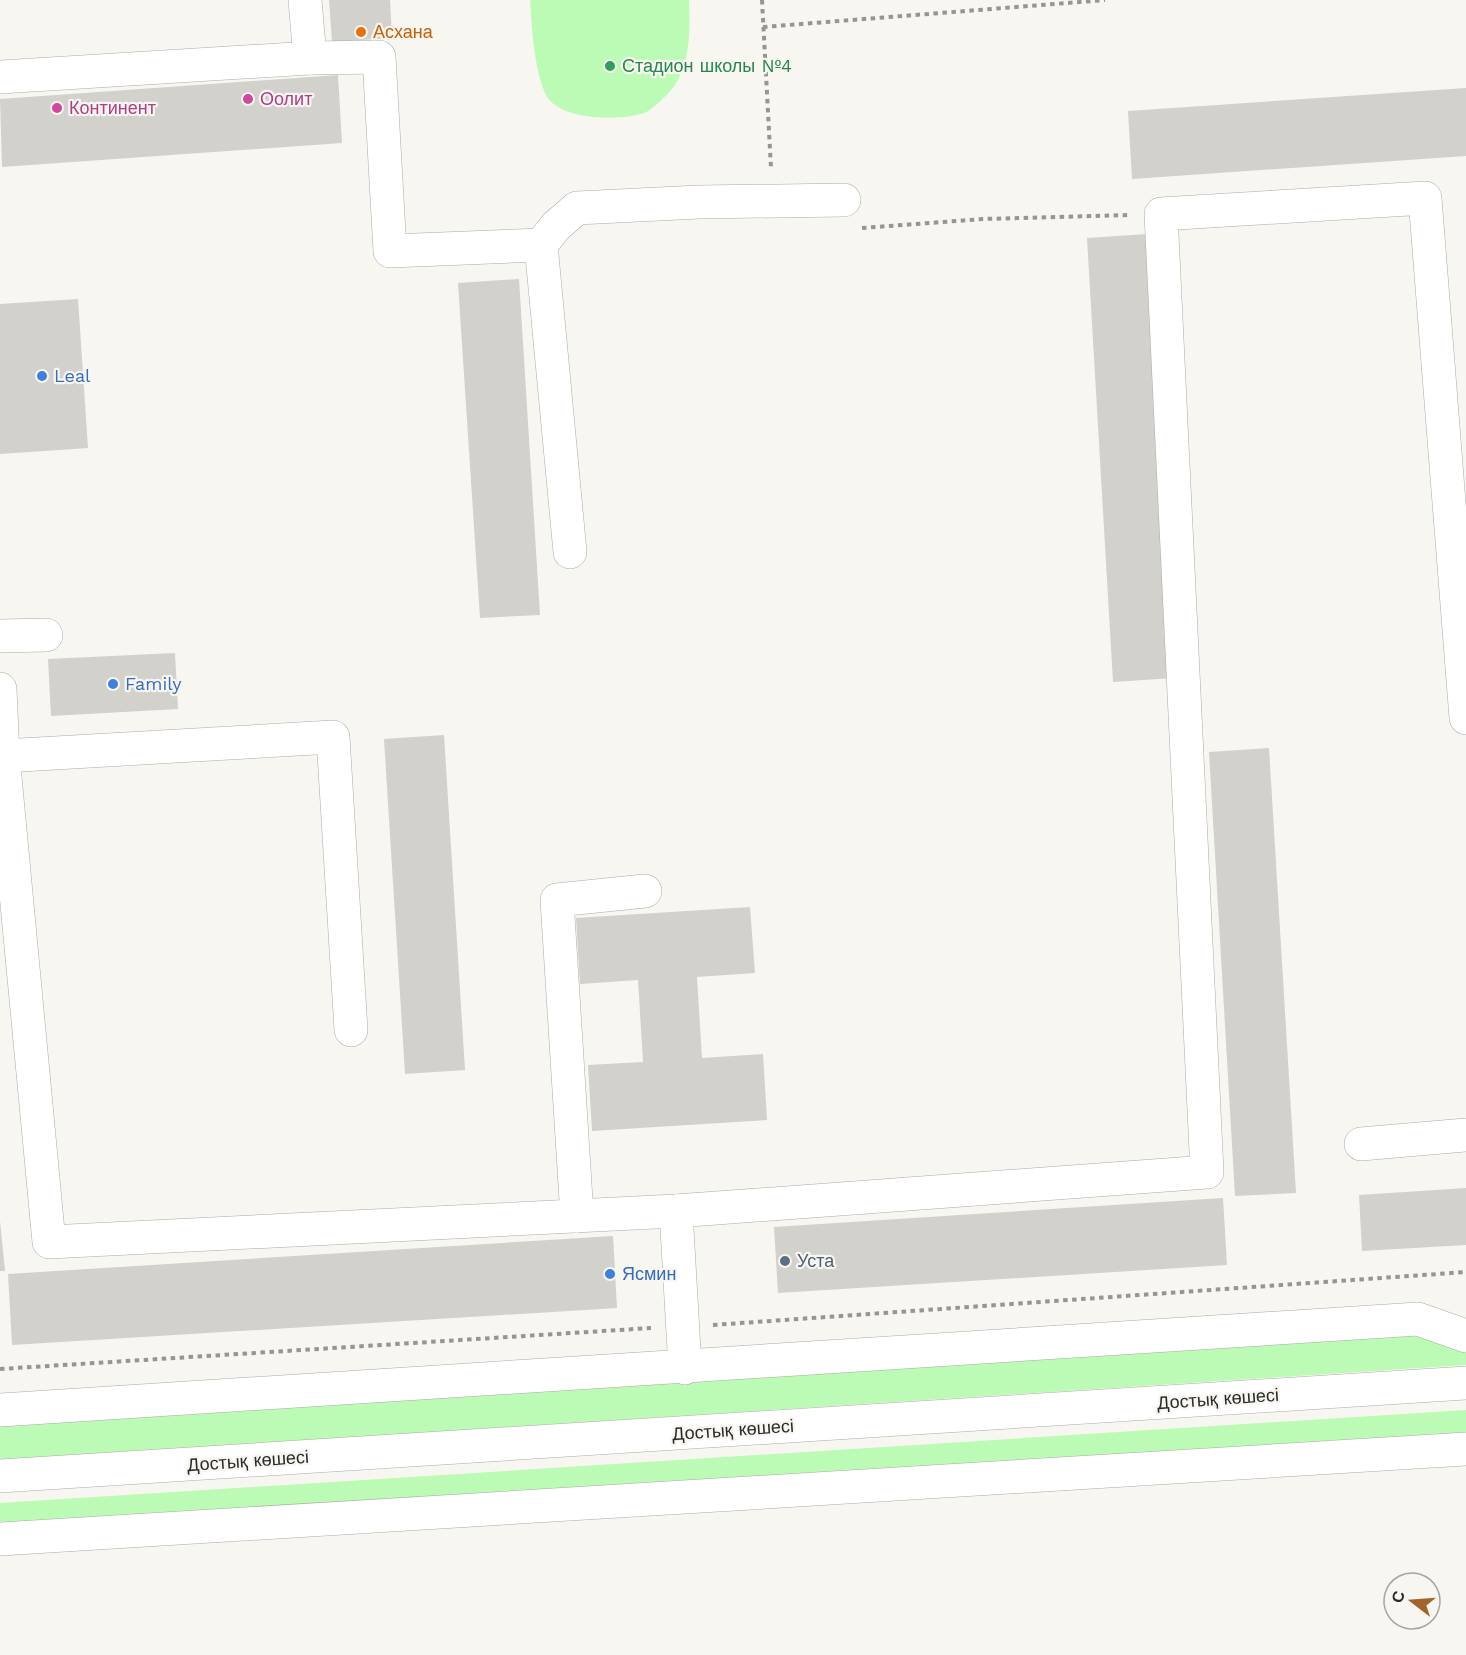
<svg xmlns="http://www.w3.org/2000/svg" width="1466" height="1655" viewBox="0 0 1466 1655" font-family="'Work Sans',sans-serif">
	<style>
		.green { fill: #bbfbb5 }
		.building { fill: #d2d1cb }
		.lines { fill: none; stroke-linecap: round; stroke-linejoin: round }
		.minor-casing { stroke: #abaaa5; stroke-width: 34 }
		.path { stroke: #969592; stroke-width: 4; stroke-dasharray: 4.5 4.5; stroke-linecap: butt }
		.minor { stroke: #fff; stroke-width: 33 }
		.food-dot { fill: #e8710a; stroke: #f8f6f1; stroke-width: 2 }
		.leisure-dot { fill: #2e9e5b; stroke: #f8f6f1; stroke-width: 2 }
		.hotel-dot { fill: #d1479c; stroke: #f8f6f1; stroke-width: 2 }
		.shop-dot { fill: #3f7fe0; stroke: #f8f6f1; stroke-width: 2 }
		.service-dot { fill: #5c6f8a; stroke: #f8f6f1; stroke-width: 2 }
		.labels { text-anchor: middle; stroke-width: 4.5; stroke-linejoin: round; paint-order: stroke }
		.food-label { font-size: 18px; fill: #c56008; stroke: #f8f6f1; text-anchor: start }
		.leisure-label { font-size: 18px; fill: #27864d; stroke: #f8f6f1; text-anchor: start }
		.hotel-label { font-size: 18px; fill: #b23c85; stroke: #f8f6f1; text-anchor: start }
		.shop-label { font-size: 18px; fill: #366cbe; stroke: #f8f6f1; text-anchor: start }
		.service-label { font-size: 18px; fill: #4e5e75; stroke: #f8f6f1; text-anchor: start }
		.street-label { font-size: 18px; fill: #2a2a28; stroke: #f8f6f1 }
	</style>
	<rect width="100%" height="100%" fill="#f8f6f1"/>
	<g class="green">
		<path d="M530,0h159c1,29 2,59 -14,85 -5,7 -22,25 -31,28 -23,8 -85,8 -98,-18 -12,-26 -14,-66 -16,-95z"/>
		<polygon points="1421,1335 1466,1351 1466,1365 0,1460 0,1421"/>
		<polygon points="1466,1410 1466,1434 0,1525 0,1503"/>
	</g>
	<g class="building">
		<polygon points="329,0 390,0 392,38 332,42"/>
		<polygon points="338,75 342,143 2,167 0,99"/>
		<polygon points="1466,88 1466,156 1132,179 1128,111"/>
		<polygon points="1147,234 1174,678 1113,682 1087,238"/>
		<polygon points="519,279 540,615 480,618 458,283"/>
		<polygon points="78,299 88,448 0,454 0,304"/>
		<polygon points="175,653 178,709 51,716 48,659"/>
		<polygon points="444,735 465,1070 405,1074 384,739"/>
		<polygon points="1269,748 1296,1193 1235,1196 1209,752"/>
		<polygon points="750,907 755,973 697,977 702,1058 763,1054 767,1120 592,1131 588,1065 643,1062 638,980 580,984 576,918"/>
		<polygon points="1466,1188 1466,1245 1362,1251 1359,1195"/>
		<polygon points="1223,1198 1227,1265 778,1293 774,1227"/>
		<polygon points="0,1221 5,1271 0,1271"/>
		<polygon points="613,1236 617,1308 12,1345 8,1274"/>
	</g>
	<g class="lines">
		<g class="minor-casing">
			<g id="minor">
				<polyline points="310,58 379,57 390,251 541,245 570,552"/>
				<polyline points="0,77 310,58 305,0"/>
				<polyline points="541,245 556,226 577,208 699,202 844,200"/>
				<polyline points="0,636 46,635"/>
				<polyline points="0,689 3,756 49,1242 676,1211 1207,1172 1161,214 1425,198 1466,718"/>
				<polyline points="3,756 333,737 351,1030"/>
				<polyline points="1361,1144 1466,1135"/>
				<polyline points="676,1211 685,1368"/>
				<polyline points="577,1216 557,900 645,891"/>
				<polyline points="0,1410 1418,1319 1466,1336"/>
				<polyline points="0,1476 1466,1383"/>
				<polyline points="0,1539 1466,1449"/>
			</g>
		</g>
		<g class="path">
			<polyline points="762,0 771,168"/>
			<polyline points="763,27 1105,0"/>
			<polyline points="862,228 983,219 1130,215"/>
			<polyline points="713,1325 1466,1272"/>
			<polyline points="0,1369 651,1328"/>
		</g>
		<use href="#minor" class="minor"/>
	</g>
	<circle class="food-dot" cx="361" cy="32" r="6"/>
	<circle class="leisure-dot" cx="610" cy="66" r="6"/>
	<g class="hotel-dot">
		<circle cx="248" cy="99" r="6"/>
		<circle cx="57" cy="108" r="6"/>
	</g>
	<g class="shop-dot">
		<circle cx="42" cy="376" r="6"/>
		<circle cx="113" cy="684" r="6"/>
		<circle cx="610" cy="1274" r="6"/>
	</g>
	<circle class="service-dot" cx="785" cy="1261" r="6"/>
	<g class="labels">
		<g class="food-label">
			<text x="373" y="38">Асхана</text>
		</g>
		<g class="leisure-label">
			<text x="622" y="72">Стадион школы №4</text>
		</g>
		<g class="hotel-label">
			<text x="260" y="105">Оолит</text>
			<text x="69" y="114">Континент</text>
		</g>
		<g class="shop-label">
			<text x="54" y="382">Leal</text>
			<text x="125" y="690">Family</text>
			<text x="622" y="1280">Ясмин</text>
		</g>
		<g class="service-label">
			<text x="797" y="1267">Уста</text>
		</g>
		<g class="street-label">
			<text transform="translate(1218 1399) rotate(-4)" y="6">Достық көшесі</text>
			<text transform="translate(733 1430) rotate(-4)" y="6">Достық көшесі</text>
			<text transform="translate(248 1461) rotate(-4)" y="6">Достық көшесі</text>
		</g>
	</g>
	<g transform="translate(1412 1601) rotate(287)"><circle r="28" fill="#f8f6f1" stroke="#a6a4a1" stroke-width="1.5"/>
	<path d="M0-4.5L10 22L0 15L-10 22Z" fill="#a3642b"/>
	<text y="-9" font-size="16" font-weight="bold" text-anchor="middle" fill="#2a2a28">С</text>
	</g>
</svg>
